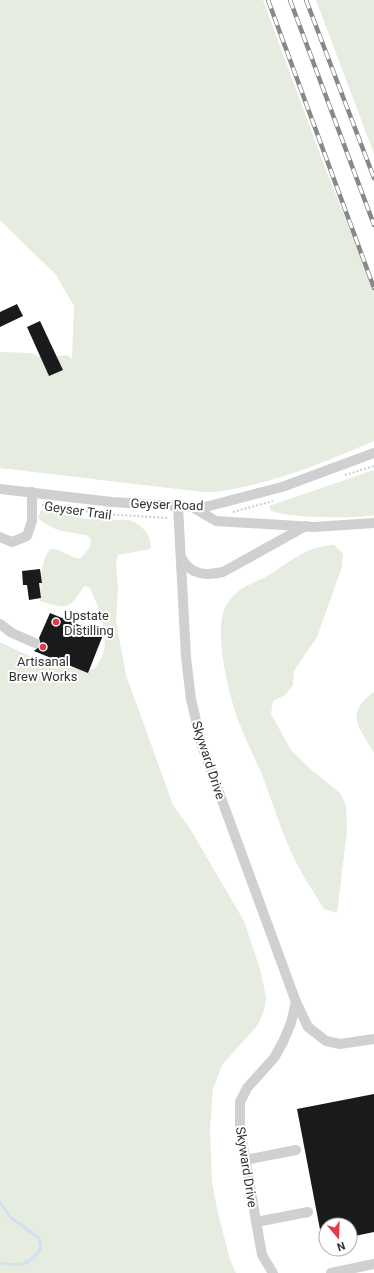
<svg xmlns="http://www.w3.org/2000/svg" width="374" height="1273" viewBox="0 0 374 1273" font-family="Roboto,sans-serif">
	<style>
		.green { fill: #e6ecdf }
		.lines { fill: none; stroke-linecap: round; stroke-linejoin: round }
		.stream { stroke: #cfe2ee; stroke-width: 3 }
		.building { fill: #1a1a1a }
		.path { stroke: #cdcdcd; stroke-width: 2; stroke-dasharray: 2 2; stroke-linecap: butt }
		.minor { stroke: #d0d0d0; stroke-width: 10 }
		.rail-casing { stroke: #888; stroke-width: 4.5 }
		.rail { stroke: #fff; stroke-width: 3; stroke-dasharray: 9; stroke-linecap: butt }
		.poi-dot { fill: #e63946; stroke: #fff; stroke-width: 1.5 }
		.labels { text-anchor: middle; stroke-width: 4; stroke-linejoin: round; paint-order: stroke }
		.street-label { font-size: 13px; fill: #333; stroke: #fff }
		.poi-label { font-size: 13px; fill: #333; stroke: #fff; text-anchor: start }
	</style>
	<rect width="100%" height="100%" fill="#fff"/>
	<g class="green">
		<path d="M0,0h263l61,165 50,124v152c-49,21 -99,42 -152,50 -9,2 -19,1 -28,0l-194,-23v-116l30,1 13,5 24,-3 5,4 2,-53 -18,-31 -56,-55z"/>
		<polygon points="316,0 374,0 374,154"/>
		<path d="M374,470v45c-20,4 -84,3 -103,-4l-2,-5z"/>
		<path d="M41,510l45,9 43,1c12,4 24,15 21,29l-32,6 -2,7 2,27 -2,33 10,53 47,130 16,22 55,94 17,51 5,26 -2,13 -7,15 -35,39 -9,24 -3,39 2,54 5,27 13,51 6,13h-236v-631c32,16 57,28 94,27 21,-22 7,-56 -4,-81l-6,-2c-15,25 -17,23 -44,15 1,-16 -1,-38 10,-52 13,-1 19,10 31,9l9,-11 1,-7 -4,-5c-20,-3 -33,-3 -49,-17z"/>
		<path d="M334,545l9,9 -1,13 -25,70 -23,34 -1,14 -8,10 -12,6 -2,13 20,36 19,19 30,24 6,12 1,26 -10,82 -13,-4c-9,-15 -20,-31 -28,-47 -15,-30 -23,-59 -35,-90 -7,-16 -15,-31 -21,-47 -10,-25 -28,-95 -14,-119 13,-22 26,-20 46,-33 22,-14 34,-26 62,-28z"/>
		<path d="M374,692v61c-15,-26 -30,-40 0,-61z"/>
	</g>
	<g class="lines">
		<path class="stream" d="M0,1202l10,15 29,21 2,10c-10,17 -23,19 -41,15"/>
	</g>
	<g class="building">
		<polygon points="17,304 23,316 0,327 0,312"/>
		<polygon points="40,321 63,370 49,376 27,327"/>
		<polygon points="40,569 42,583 39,583 41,598 29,600 27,585 23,585 22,571"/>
		<polygon points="50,613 103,635 88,673 34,651 41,645 39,638"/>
		<polygon points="374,1094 374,1232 350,1237 350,1225 326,1225 326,1239 322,1240 297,1109"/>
	</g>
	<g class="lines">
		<g class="path">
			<polyline points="345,475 374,466"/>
			<polyline points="42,505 105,514 169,518"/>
			<polyline points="233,512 273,501"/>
		</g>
		<g class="minor">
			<polyline points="0,489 112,502 192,507 209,506 282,487 374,453"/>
			<polyline points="178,506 186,657 191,699 202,746 296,1002 308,1027 326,1041 340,1044 374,1039"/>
			<polyline points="192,507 216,521 314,527 374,523"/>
			<polyline points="0,537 12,542 27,536 32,521 32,492"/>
			<path d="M181,557c9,18 24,19 42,15l83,-46"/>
			<polyline points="0,624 12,633 35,643"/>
			<polyline points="245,1160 296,1150"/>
			<polyline points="256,1222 308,1212"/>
			<polyline points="273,1273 262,1255 240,1129 240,1102 247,1088 274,1058 283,1042 291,1023 296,1002"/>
			<polyline points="331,1273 374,1264"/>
		</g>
		<g class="rail-casing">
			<g id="rail">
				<polyline points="268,0 374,288"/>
				<polyline points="290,0 374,225"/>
				<polyline points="306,0 374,178"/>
			</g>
		</g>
		<use href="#rail" class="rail"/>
	</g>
	<g class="poi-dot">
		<circle cx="56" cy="622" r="4"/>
		<circle cx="43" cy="647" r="4"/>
	</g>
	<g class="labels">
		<g class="street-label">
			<text transform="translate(167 504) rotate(2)" y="5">Geyser Road</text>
			<text transform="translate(78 510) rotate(8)" y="5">Geyser Trail</text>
			<text transform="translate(209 760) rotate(72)" y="5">Skyward Drive</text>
			<text transform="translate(247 1167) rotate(81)" y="5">Skyward Drive</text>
		</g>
		<g class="poi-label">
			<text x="64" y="620">Upstate<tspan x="64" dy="15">Distilling</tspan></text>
			<text x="43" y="666" text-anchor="middle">Artisanal<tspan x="43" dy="15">Brew Works</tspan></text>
		</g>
	</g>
	<g transform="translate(338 1237) rotate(161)"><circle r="19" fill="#ffffff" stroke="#adadad"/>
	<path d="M0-3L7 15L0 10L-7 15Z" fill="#e63946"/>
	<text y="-6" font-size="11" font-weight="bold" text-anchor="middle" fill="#333333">N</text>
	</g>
</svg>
